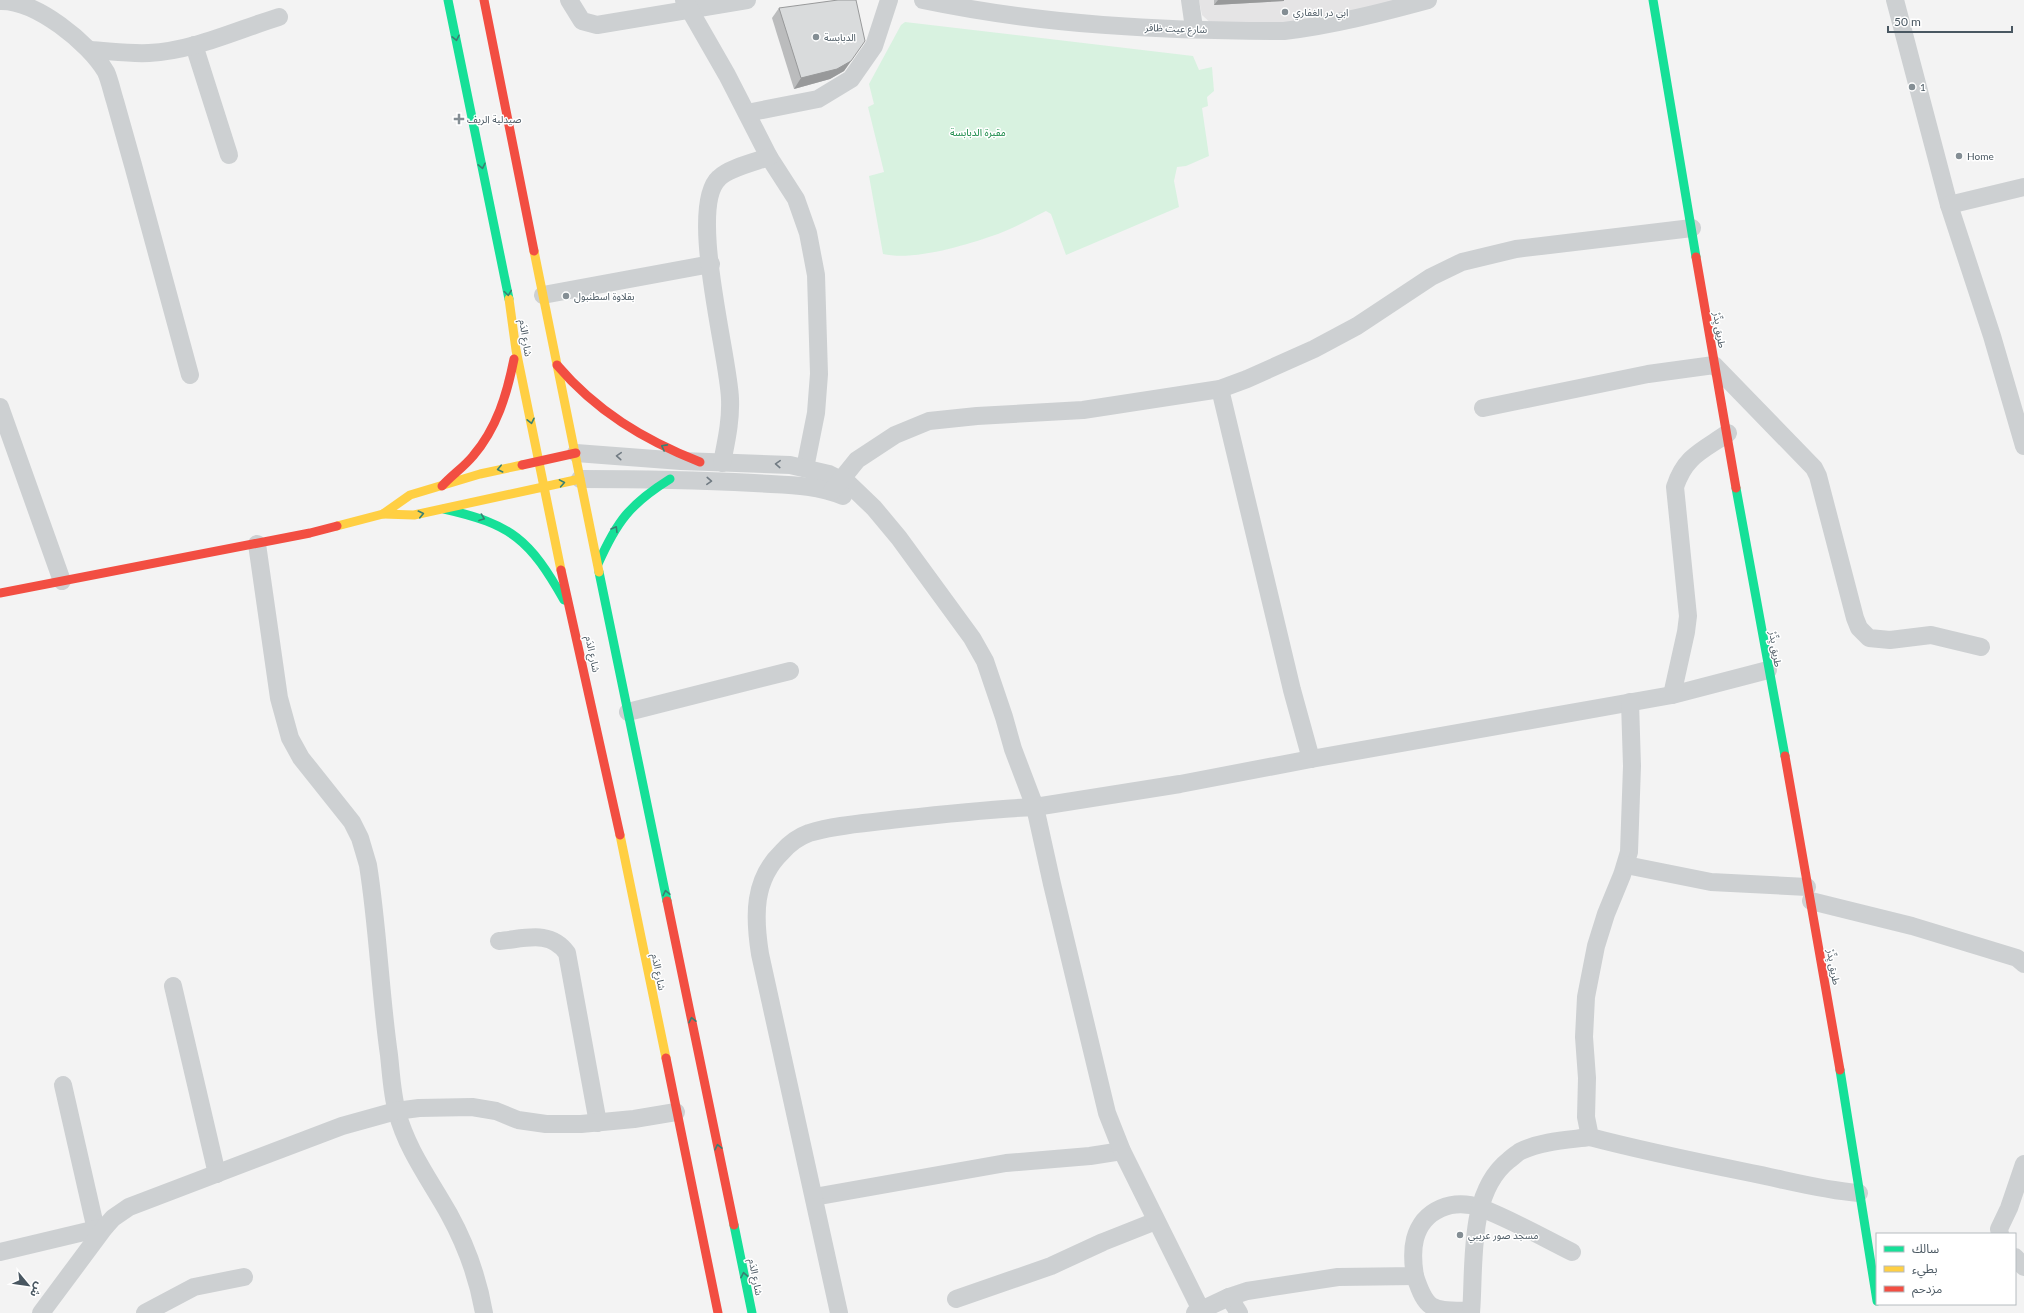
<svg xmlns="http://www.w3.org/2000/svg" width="2024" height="1313" viewBox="0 0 2024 1313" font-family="Lato,'Noto Sans Arabic',sans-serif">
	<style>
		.education { fill: #e5e4e5 }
		.green { fill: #d8f2e0 }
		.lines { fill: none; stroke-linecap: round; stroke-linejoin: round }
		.street { stroke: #cdd0d2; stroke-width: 18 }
		.fast { stroke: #16e098; stroke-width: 9 }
		.slow { stroke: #ffcf43; stroke-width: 9 }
		.jam { stroke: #f24e42; stroke-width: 9 }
		.wall { fill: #bbbcbd }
		.shaded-wall { fill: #98999a }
		.building { fill: #d9dbdc; stroke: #98999a }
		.oneway { stroke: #3a8072 }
		.oneway2 { stroke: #717b83 }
		.poi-dot { fill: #848e94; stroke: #fff; stroke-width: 1.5 }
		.labels { text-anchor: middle; stroke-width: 3; stroke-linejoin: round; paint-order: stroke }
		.poi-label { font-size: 10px; fill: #495761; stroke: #fff; text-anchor: start }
		.street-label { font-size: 10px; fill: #495761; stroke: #fff }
		.park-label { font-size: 10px; fill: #148744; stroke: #fff }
	</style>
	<rect width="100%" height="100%" fill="#f3f3f3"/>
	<polygon class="education" points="1199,0 1419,0 1293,28 1214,26 1202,15"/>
	<path class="green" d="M905,22l288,34 6,14 13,-3 2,24 -7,6 1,9 -6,2 7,48 -23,10 -9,1 -3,14 5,26 -113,48 -15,-41 -5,-3c-18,9 -35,19 -54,25 -29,10 -79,25 -109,18l-14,-78 15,-4 -16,-65 6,-3 -5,-20 32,-59z"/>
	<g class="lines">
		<g class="street">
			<polyline points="569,0 582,21 597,25 747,0"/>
			<polyline points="684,0 727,75 769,157 796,199 808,233 816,275 819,374 816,413 805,468"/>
			<path d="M923,0c119,25 240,31 361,31 49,-6 96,-18 144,-31"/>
			<polyline points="1190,0 1194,28"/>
			<polyline points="1895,0 1949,205"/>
			<path d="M0,1c36,-1 89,42 106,71 4,9 6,20 9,29 6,21 12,43 18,64 19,70 38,140 57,210"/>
			<polyline points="194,45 229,155"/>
			<path d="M90,50c19,1 39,4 59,3 44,-2 88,-23 130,-36"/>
			<polyline points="747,113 818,99 851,79 874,46 889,0"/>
			<polyline points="2024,187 1949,205 1992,336 2024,446"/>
			<polyline points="543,295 711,264"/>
			<polyline points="1220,389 1292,690 1311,759"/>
			<polyline points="0,407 62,581"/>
			<polyline points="1483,408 1648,374 1714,365 1814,468 1818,476 1855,618 1859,628 1869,638 1890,640 1931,635 1981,647"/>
			<polyline points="576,453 681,461 790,465 829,474 849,484 874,508 899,538 972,638 985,661 1004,717 1013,749 1035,807 1180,784 1311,759 1672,695 1768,670"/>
			<path d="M722,463c4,-21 9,-42 8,-64 -1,-42 -43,-192 -11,-221 10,-10 36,-16 50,-21"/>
			<path d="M580,479c58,0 116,1 174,4 30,2 61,1 89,13"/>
			<polyline points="832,491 857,460 895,435 929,421 977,416 1083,410 1220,389 1247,379 1314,349 1357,326 1431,277 1462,262 1516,249 1692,228"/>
			<path d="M257,544l22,154 11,40 11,20 51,64 8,16 8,27c10,63 12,127 21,190 2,18 3,39 8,57 10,38 33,68 52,102 17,31 29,64 35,99"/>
			<path d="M1672,695l14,-63 2,-16 -13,-129c10,-31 27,-36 53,-54"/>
			<path d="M1630,702l2,64 -3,86 -7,23 -16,39 -10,32 -10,51 -2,40 3,41 -1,39 4,20c53,14 107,25 161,36 36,7 70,17 108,20"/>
			<polyline points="628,712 790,671"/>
			<polyline points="1626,865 1711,882 1807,887"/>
			<polyline points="1811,901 1912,926 2017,958 2024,964"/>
			<path d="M499,941c25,-2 51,-12 68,12l31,170"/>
			<polyline points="173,986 217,1174"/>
			<polyline points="63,1085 96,1230"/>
			<polyline points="814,1197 1006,1163 1090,1156 1122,1151"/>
			<polyline points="2000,1234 1999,1229 2009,1208 2024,1164"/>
			<polyline points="0,1252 105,1227"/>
			<polyline points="2015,1257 2024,1267"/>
			<path d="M1415,1276c12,37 18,34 56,35"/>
			<polyline points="1229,1297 1239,1313"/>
			<polyline points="956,1299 1051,1266 1103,1242 1156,1221"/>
			<polyline points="41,1313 105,1227 113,1218 129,1207 342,1126 396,1111 419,1108 472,1107 496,1111 518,1120 546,1124 581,1124 634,1119 676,1112"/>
			<polyline points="145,1313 194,1287 244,1277"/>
			<path d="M839,1313l-79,-359c-6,-38 -7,-74 22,-102 7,-8 16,-15 27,-19 29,-9 61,-10 90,-14 45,-5 91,-10 136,-12l17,77 55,229 15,38 79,159"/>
			<path d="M1195,1313l34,-16 18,-6 91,-14 77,-1c-2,-12 -3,-25 0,-37 8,-30 38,-41 66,-31 31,12 61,29 91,44"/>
			<path d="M1471,1313c4,-48 -4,-120 38,-153 4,-3 8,-7 12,-9 21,-10 46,-11 69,-14"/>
		</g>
		<g class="fast">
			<polyline points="448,0 509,299"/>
			<polyline points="1653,0 1696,257"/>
			<polyline points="1736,488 1785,756"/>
			<path d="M444,509c68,15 86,31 120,91"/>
			<path d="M598,564c19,-43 32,-60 72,-85"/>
			<polyline points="599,572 667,901"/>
			<polyline points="1840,1070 1877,1301"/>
			<polyline points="734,1225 752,1313"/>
		</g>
		<g class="slow">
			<polyline points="534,251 599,572"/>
			<polyline points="509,299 516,350 561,570"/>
			<polyline points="383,514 414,515 580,479"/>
			<polyline points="337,526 383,514 410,495 480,474 522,465"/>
			<polyline points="620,835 666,1058"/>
		</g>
		<g class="jam">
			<polyline points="484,0 534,251"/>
			<polyline points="1696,257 1736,488"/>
			<path d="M557,365c39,46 87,75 143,97"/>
			<polyline points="522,465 576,453"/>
			<path d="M442,486c10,-11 22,-19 31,-30 24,-28 34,-62 41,-97"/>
			<polyline points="561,570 620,835"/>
			<polyline points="0,593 310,533 337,526"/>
			<polyline points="1785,756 1840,1070"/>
			<polyline points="667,901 734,1225"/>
			<polyline points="666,1058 718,1313"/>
		</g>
	</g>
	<g class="wall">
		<polygon points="1214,0 1284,0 1284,1 1214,5"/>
		<polygon points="779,8 851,61 844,71 830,79 794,89 772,18"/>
	</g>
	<g class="shaded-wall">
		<polygon points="1218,0 1284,0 1284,1 1214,5"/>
		<polygon points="851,61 844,71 830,79 794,89 801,78"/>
	</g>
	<polygon class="building" points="838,0 856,0 865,41 851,61 837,69 801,78 779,8"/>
	<defs><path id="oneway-chevron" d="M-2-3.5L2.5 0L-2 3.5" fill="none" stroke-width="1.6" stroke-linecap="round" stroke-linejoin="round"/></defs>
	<g class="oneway">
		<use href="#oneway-chevron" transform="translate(456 38) rotate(78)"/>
		<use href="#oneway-chevron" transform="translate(482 166) rotate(78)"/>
		<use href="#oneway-chevron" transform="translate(508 293) rotate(82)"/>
		<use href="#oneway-chevron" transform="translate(531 421) rotate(78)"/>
		<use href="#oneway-chevron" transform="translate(664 447) rotate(-152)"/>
		<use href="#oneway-chevron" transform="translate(500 469) rotate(167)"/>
		<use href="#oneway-chevron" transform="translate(562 483) rotate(-10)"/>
		<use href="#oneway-chevron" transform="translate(421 514) rotate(-13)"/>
		<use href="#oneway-chevron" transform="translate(482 518) rotate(20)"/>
		<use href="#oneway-chevron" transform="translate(615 529) rotate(-59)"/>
		<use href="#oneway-chevron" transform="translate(666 893) rotate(-102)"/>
		<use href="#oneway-chevron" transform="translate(692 1020) rotate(-102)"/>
		<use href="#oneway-chevron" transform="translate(718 1147) rotate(-102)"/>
		<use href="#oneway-chevron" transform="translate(744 1275) rotate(-101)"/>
	</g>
	<g class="oneway2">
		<use href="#oneway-chevron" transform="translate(619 456) rotate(-176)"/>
		<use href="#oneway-chevron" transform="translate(778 464) rotate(-177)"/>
		<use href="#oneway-chevron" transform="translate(709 481) rotate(3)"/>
	</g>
	<g class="poi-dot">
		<circle cx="1285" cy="12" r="4"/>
		<circle cx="816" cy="37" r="4"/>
		<circle cx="1912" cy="87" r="4"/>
		<path d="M457 113h4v4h4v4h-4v4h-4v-4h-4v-4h4z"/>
		<circle cx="1959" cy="156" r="4"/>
		<circle cx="566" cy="296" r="4"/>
		<circle cx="1460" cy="1235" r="4"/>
	</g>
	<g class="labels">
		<g class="poi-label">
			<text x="1293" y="16">ابي در الغفاري</text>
			<text x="824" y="41">الدبابسة</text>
			<text x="1920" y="91">1</text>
			<text x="467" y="123">صيدلية الريف</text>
			<text x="1967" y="160">Home</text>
			<text x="574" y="300">بقلاوة اسطنبول</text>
			<text x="1468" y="1239">مسجد صور عريبي</text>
		</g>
		<g class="street-label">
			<text transform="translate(1176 28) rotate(2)" y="4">شارع عيت ظافر</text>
			<text transform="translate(1720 330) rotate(81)" y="4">طريق يِدِّرْ</text>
			<text transform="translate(526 338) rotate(81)" y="4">شارع الدَم</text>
			<text transform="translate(1776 649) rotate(81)" y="4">طريق يِدِّرْ</text>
			<text transform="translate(593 654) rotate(78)" y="4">شارع الدَم</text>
			<text transform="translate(1834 967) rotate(80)" y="4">طريق يِدِّرْ</text>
			<text transform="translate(659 972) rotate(79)" y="4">شارع الدَم</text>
			<text transform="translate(756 1277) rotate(79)" y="4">شارع الدَم</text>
		</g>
		<g class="park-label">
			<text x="978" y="136">مقبرة الدبابسة</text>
		</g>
	</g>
	<rect x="1876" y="1233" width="140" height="72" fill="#ffffff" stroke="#b6bcc0"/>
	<rect x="1884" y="1246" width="20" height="6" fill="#16e098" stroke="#b6bcc0"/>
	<text x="1912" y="1253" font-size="12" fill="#495761">سالك</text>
	<rect x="1884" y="1266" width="20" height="6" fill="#ffcf43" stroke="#b6bcc0"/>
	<text x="1912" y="1273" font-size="12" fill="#495761">بطيء</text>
	<rect x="1884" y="1286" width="20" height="6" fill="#f24e42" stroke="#b6bcc0"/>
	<text x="1912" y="1293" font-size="12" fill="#495761">مزدحم</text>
	<g transform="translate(28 1285) rotate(119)" stroke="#ffffff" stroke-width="3" paint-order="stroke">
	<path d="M0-3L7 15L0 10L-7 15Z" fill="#495761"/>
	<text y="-6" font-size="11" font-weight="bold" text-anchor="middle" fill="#495761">ش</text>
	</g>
	<path d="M1888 26v6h124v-6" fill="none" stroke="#495761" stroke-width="2"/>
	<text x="1894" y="26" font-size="12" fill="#495761" stroke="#ffffff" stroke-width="3" paint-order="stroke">50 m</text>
</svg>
